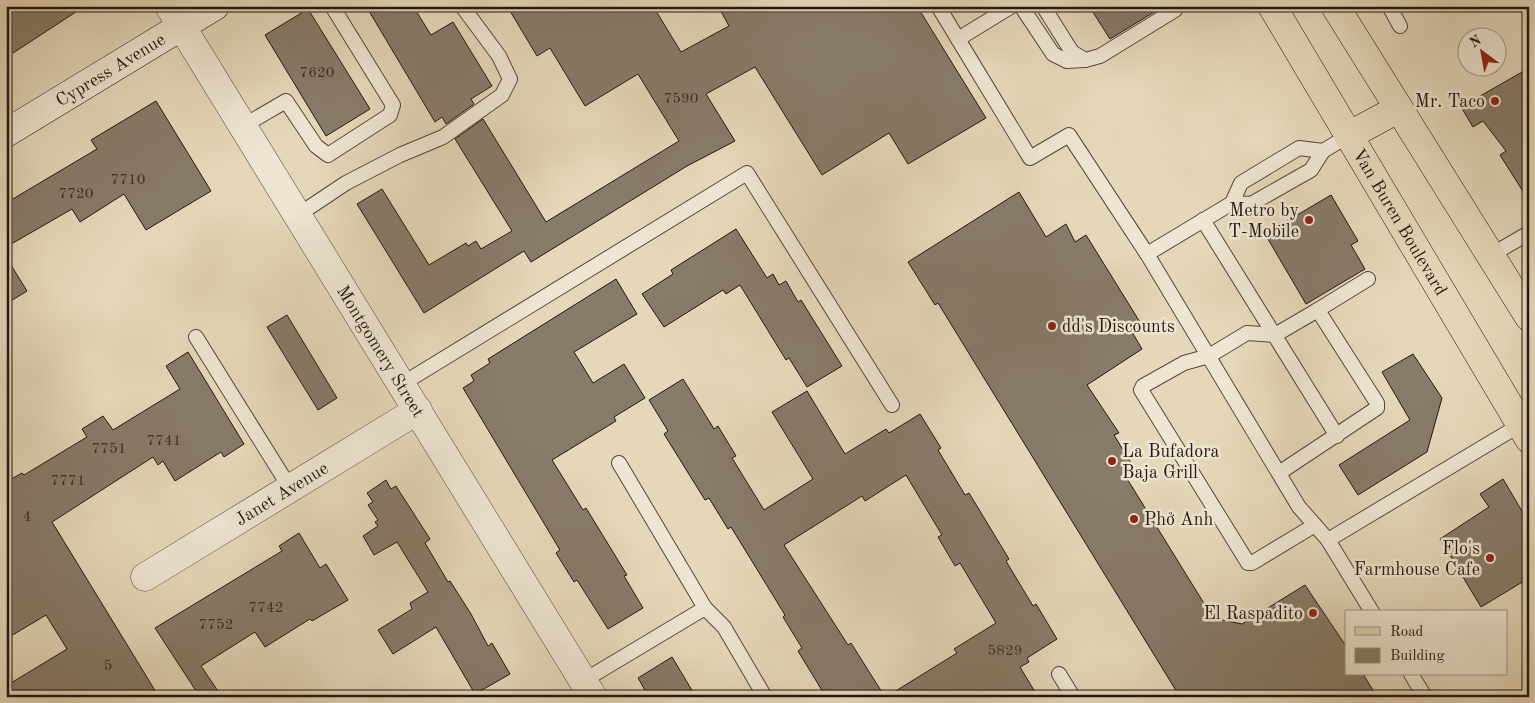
<svg xmlns="http://www.w3.org/2000/svg" width="1535" height="703" viewBox="0 0 1535 703" font-family="'Old Standard TT',serif">
	<style>
		.building { fill: #877b69; stroke: #221711 }
		.lines { fill: none; stroke-linecap: round; stroke-linejoin: round }
		.lane-casing { stroke: #53473b; stroke-width: 16 }
		.street-casing { stroke: #53473b; stroke-width: 29 }
		.secondary-casing { stroke: #221711; stroke-width: 29 }
		.primary-casing { stroke: #221711; stroke-width: 29 }
		.lane { stroke: #eee6d2; stroke-width: 14 }
		.street { stroke: #eee6d2; stroke-width: 28 }
		.secondary { stroke: #eee6d2; stroke-width: 28 }
		.primary { stroke: #e5d8ba; stroke-width: 28 }
		.poi-dot { fill: #8f2418; stroke: #eee6d2; stroke-width: 2 }
		.labels { text-anchor: middle; stroke-width: 5; stroke-linejoin: round; paint-order: stroke }
		.number-label { font-size: 15px; fill: #3b3027 }
		.street-label { font-size: 18px; fill: #221711; stroke: #eee6d2 }
		.poi-label { font-size: 18px; fill: #221711; stroke: #eee6d2; text-anchor: end }
	</style>
	<rect width="100%" height="100%" fill="#e5d8ba"/>
	<filter id="stains"><feTurbulence type="fractalNoise" baseFrequency=".004" numOctaves="4"/><feColorMatrix values="0 0 0 0 .2 0 0 0 0 .09 0 0 0 0 .02 0 0 0 .5 -.17"/></filter>
	<radialGradient id="worn" r=".72"><stop offset=".6" stop-color="#630" stop-opacity="0"/><stop offset="1" stop-color="#630" stop-opacity=".3"/></radialGradient>
	<g class="building">
		<polygon points="6,6 85,6 13,53 6,42"/>
		<polygon points="366,6 413,6 431,35 453,22 492,86 471,99 474,104 446,124 442,117 435,122"/>
		<polygon points="507,6 653,6 681,52 729,26 718,6 917,6 986,118 908,164 889,133 822,175 755,67 706,94 735,141 687,166 531,262 524,251 424,313 357,204 382,189 429,265 466,243 468,246 476,241 481,249 512,231 455,139 483,119 546,222 679,141 638,74 585,106 550,48 537,56"/>
		<polygon points="1089,6 1164,6 1110,39"/>
		<polygon points="308,9 370,109 326,136 265,35"/>
		<polygon points="1529,68 1529,201 1500,155 1506,151 1483,121 1473,127 1461,107"/>
		<polygon points="156,101 211,191 146,230 124,194 80,222 72,209 6,247 6,203 97,149 91,140"/>
		<polygon points="1019,192 1046,237 1066,224 1075,242 1086,235 1143,327 1132,332 1142,349 1087,385 1119,433 1114,435 1136,471 1126,477 1213,618 1242,624 1305,585 1346,646 1346,674 1363,674 1377,697 1180,697 938,303 935,305 908,262"/>
		<polygon points="1331,195 1358,241 1351,245 1365,269 1306,304 1265,234"/>
		<polygon points="736,229 767,278 773,274 779,285 786,281 798,302 801,300 842,366 807,387 789,358 786,360 740,285 726,294 723,290 664,327 642,294 673,274 671,270"/>
		<polygon points="6,257 27,291 6,304"/>
		<polygon points="616,279 637,314 574,352 593,383 624,364 645,398 614,417 616,421 552,460 583,510 586,508 627,575 624,576 643,608 608,629 577,580 574,582 556,553 560,550 463,388 474,381 471,375 490,363 488,359"/>
		<polygon points="287,315 337,398 318,410 267,327"/>
		<polygon points="188,352 244,444 224,457 221,452 175,481 163,461 158,465 153,457 52,522 159,697 6,697 6,686 67,649 46,615 6,639 6,482 22,473 24,475 87,437 82,429 103,416 113,430 180,389 166,366"/>
		<polygon points="1413,354 1442,398 1427,452 1358,495 1339,465 1410,420 1382,372"/>
		<polygon points="683,379 714,429 718,426 736,456 732,458 764,510 813,479 772,412 807,391 845,454 886,429 889,433 920,414 941,448 938,450 965,495 969,493 1009,559 1006,561 1033,606 1036,604 1057,639 1027,658 1029,662 1020,667 1038,697 886,697 957,653 954,649 996,623 960,563 955,566 938,537 942,535 906,475 865,501 862,496 784,545 848,645 851,643 885,697 826,697 798,651 802,648 783,617 785,615 731,527 728,529 709,498 705,500 664,434 668,431 649,400"/>
		<polygon points="1503,479 1529,523 1529,578 1481,607 1440,539 1489,507 1480,494"/>
		<polygon points="386,480 391,489 396,486 430,539 425,543 448,582 450,581 471,614 488,646 492,643 510,674 475,694 436,627 393,654 378,630 412,609 410,603 428,592 397,542 374,555 363,536 378,526 375,522 378,520 368,505 373,502 367,493"/>
		<polygon points="299,533 320,568 326,564 348,600 312,621 310,619 265,647 255,632 201,666 222,697 200,697 155,628 282,551 279,546"/>
		<polygon points="672,657 696,697 649,697 638,678"/>
	</g>
	<g class="lines">
		<g class="lane-casing">
			<g id="lane">
				<polyline points="938,6 1030,158 1069,135 1147,254"/>
				<polyline points="1021,6 1053,54 1067,61 1085,60"/>
				<polyline points="1043,6 1072,52 1085,60 1100,56 1175,10 1176,6"/>
				<polyline points="1389,6 1400,26"/>
				<polyline points="958,39 1012,6"/>
				<polyline points="243,126 286,101 316,146 328,155 390,115 393,105 332,6"/>
				<polyline points="1323,151 1299,148 1241,183 1232,203 1147,254 1299,507 1328,540 1372,612"/>
				<polyline points="1232,203 1251,204 1311,170 1323,151 1348,136"/>
				<polyline points="298,215 346,183 400,155 443,137 502,95 510,79 499,56 462,6"/>
				<polyline points="1203,220 1337,436"/>
				<polyline points="1491,255 1529,233"/>
				<polyline points="1316,311 1368,279"/>
				<polyline points="196,337 290,488"/>
				<polyline points="402,384 747,173 892,405"/>
				<polyline points="619,463 705,608"/>
				<polyline points="1279,473 1377,408 1377,403 1319,312 1316,311 1275,335 1247,333 1209,356 1184,363 1143,386 1141,390 1248,563 1252,563 1315,525"/>
				<polyline points="1328,540 1520,425"/>
				<polyline points="1059,674 1073,697"/>
				<polyline points="1411,674 1425,697"/>
				<polyline points="583,681 705,608 724,627 765,697"/>
			</g>
		</g>
		<g class="street-casing">
			<g id="street">
				<path id="s1" d="M169,6l424,691"/>
				<path id="s2" d="M145,577l273,-167"/>
			</g>
		</g>
		<g class="secondary-casing">
			<g id="secondary">
				<path id="s3" d="M6,133l209,-127"/>
			</g>
		</g>
		<g class="primary-casing">
			<g id="primary">
				<path id="s4" d="M1272,6l257,433"/>
				<polyline points="1335,6 1529,317"/>
				<polyline points="1348,136 1398,109"/>
			</g>
		</g>
		<use href="#lane" class="lane"/>
		<use href="#street" class="street"/>
		<use href="#secondary" class="secondary"/>
		<use href="#primary" class="primary"/>
	</g>
	<g class="poi-dot">
		<circle cx="1495" cy="101" r="5"/>
		<circle cx="1309" cy="220" r="5"/>
		<circle cx="1052" cy="326" r="5"/>
		<circle cx="1112" cy="461" r="5"/>
		<circle cx="1134" cy="519" r="5"/>
		<circle cx="1490" cy="558" r="5"/>
		<circle cx="1313" cy="613" r="5"/>
	</g>
	<g class="labels">
		<g class="number-label">
			<text x="317" y="77">7620</text>
			<text x="681" y="103">7590</text>
			<text x="128" y="184">7710</text>
			<text x="76" y="198">7720</text>
			<text x="164" y="445">7741</text>
			<text x="109" y="453">7751</text>
			<text x="68" y="485">7771</text>
			<text x="27" y="521">4</text>
			<text x="266" y="612">7742</text>
			<text x="216" y="629">7752</text>
			<text x="1005" y="655">5829</text>
			<text x="108" y="670">5</text>
		</g>
		<g class="street-label">
			<text dy="6" stroke="none"><textPath href="#s3" startOffset="122">Cypress Avenue</textPath></text>
			<text dy="6" stroke="none"><textPath href="#s4" startOffset="251">Van Buren Boulevard</textPath></text>
			<text dy="6" stroke="none"><textPath href="#s1" startOffset="405">Montgomery Street</textPath></text>
			<text dy="6" stroke="none"><textPath href="#s2" startOffset="160">Janet Avenue</textPath></text>
		</g>
		<g class="poi-label">
			<text x="1485" y="107">Mr. Taco</text>
			<text x="1299" y="216">Metro by<tspan x="1299" dy="21">T-Mobile</tspan></text>
			<text x="1062" y="332" text-anchor="start">dd's Discounts</text>
			<text x="1122" y="457" text-anchor="start">La Bufadora<tspan x="1122" dy="21">Baja Grill</tspan></text>
			<text x="1144" y="525" text-anchor="start">Phở Anh</text>
			<text x="1480" y="554">Flo's<tspan x="1480" dy="21">Farmhouse Cafe</tspan></text>
			<text x="1303" y="619">El Raspadito</text>
		</g>
	</g>
	<rect width="1535" height="703" fill="none" stroke="#e5d8ba" stroke-width="25"/>
	<rect x="8" y="8" width="1520" height="688" fill="none" stroke="#221711" stroke-width="2.5"/>
	<rect x="12" y="12" width="1510" height="678" fill="none" stroke="#221711"/>
	<rect x="1345" y="610" width="162" height="65" fill="#eee6d2" stroke="#9c9385"/>
	<rect x="1355" y="627" width="25" height="8" fill="#e5d8ba" stroke="#9c9385"/>
	<text x="1390" y="636" font-size="15" fill="#221711">Road</text>
	<rect x="1355" y="648" width="25" height="15" fill="#877b69" stroke="#9c9385"/>
	<text x="1390" y="660" font-size="15" fill="#221711">Building</text>
	<g transform="translate(1482 52) rotate(328)"><circle r="24" fill="#eee6d2" stroke="#9c9385"/>
	<path d="M0-4L9 19L0 12L-9 19Z" fill="#8f2418"/>
	<text y="-8" font-size="14" font-weight="bold" text-anchor="middle" fill="#221711">N</text>
	</g>
	<rect width="100%" height="100%" filter="url(#stains)"/>
	<rect width="100%" height="100%" fill="url(#worn)"/>
</svg>
